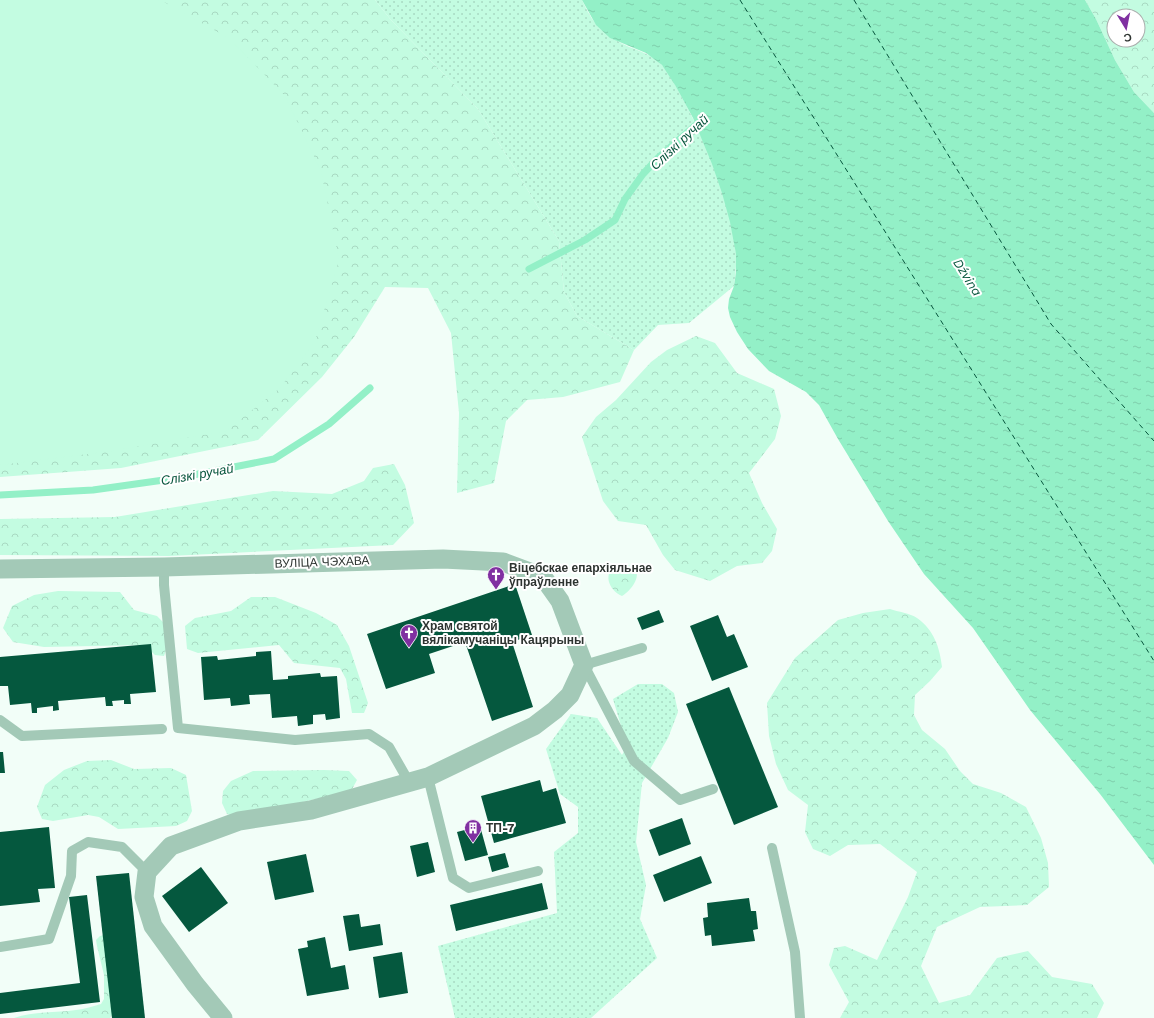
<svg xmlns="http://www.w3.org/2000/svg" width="1154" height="1018" viewBox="0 0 1154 1018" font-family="'Work Sans',sans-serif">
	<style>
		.grass { fill: url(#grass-dots) }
		.forest { fill: url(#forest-crowns); fill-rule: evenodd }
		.green { fill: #c3fce1 }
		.water { fill: url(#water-ripples) }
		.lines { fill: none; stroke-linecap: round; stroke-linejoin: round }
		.stream { stroke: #93f0c7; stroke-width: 7 }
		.ferry { stroke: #05543b; stroke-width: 1; stroke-dasharray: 5 4; stroke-linecap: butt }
		.building { fill: #05583e }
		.service { stroke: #a3c9b7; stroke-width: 10 }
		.minor { stroke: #a3c9b7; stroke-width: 19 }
		.labels { text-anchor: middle; stroke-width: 4; stroke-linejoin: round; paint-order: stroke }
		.street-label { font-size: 12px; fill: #2e3431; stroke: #fff }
		.poi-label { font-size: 12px; font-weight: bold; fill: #2e3431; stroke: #fff; text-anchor: start }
		.water-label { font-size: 13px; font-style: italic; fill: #05543b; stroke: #fff }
	</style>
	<defs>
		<pattern id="grass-dots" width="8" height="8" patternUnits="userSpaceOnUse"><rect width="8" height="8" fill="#c3fce1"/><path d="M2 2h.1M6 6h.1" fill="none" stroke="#a8d9c2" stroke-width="1.8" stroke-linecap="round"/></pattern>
		<pattern id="forest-crowns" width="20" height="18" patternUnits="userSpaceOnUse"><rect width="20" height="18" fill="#c3fce1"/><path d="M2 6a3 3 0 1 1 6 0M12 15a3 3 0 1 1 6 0" fill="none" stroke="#a8d9c2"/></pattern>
		<pattern id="water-ripples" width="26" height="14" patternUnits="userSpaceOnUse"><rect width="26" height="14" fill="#93f0c7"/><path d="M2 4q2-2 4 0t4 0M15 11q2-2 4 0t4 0" fill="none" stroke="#7fceab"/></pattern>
	</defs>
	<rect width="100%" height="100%" fill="#f2fef8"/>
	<g class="grass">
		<path d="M375,0h207c4,8 8,17 14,24 4,6 22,18 29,21 13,6 27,9 37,20 8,9 14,21 19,31 25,45 50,106 55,157 1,11 -1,23 -2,33l-45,37 -31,2 -24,25 -57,-34 -13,-24 -5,-51 -81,-132 -87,-89z"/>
		<polygon points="638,684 662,684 674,693 678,712 668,738 642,783 636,842 646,885 640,919 657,958 591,1018 455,1018 438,946 557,913 554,852 578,833 578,807 560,794 546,749 571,714 597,718 622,755 627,746 613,699"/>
	</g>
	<g class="forest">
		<polygon points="20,0 375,0 391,20 478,109 559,241 564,292 577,316 634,350 620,382 563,397 527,400 506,421 494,483 457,493 459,413 451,333 428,288 385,287 354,337 322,377 258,440 121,468 0,477 0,3"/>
		<path d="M1085,0h69v113l-20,-21 -19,-32 -19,-41zM1114,16h24v24h-24z"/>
		<polygon points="696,336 715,343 737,373 774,389 781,416 775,439 749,473 762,503 777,529 772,551 762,563 737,566 710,581 675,570 663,555 646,525 618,521 603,501 582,437 596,417 616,400 651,362 667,350"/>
		<polygon points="394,464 405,485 414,523 393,545 169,556 0,555 0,519 115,517 273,491 332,494 364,481 373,468"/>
		<path d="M618,564c4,1 10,0 13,2 14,7 0,25 -9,30 -14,-6 -20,-24 -4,-32z"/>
		<polygon points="58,591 120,592 134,610 157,616 166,625 168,645 164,656 155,655 145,645 44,647 13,642 3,628 12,606 34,595"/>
		<polygon points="251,597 275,597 316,613 337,625 349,646 368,703 364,713 352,713 346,679 340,668 294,663 279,645 198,653 187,649 185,626 195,618 231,611"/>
		<path d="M890,609c8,3 20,4 27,9 17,12 23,30 25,49l-12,14 -15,14 -1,20 8,15 23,19 15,22 13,13 28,9 25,14 15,31 7,25 1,24 -22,18 -47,2 -43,20 -16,39 18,37 31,-8 27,-37 31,-7 24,26 40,7 12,19 -7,15h-257l9,-16 -20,-37 5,-17 11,-2 32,14 31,-63 9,-25 -37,-28 -32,1 -18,11 -17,-7 -8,-17 3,-27 -20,-15 -12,-26 -7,-28 -2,-33 28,-45 43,-38 25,-7z"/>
		<polygon points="111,760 134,769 171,768 186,775 192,811 187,821 176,826 118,829 99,817 88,815 53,821 42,819 37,807 45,785 64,770 87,761"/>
		<polygon points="324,770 349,771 357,780 351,791 237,817 227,814 222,803 223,791 231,781 253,771"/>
		<path d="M112,933l6,74 -8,11h-96c20,-7 41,-5 62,-8 9,-1 17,-4 25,-6l3,-5v-24l-7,-29 -1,-6 4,-4z"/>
	</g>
	<polygon class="green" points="0,0 157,0 164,2 230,39 285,96 321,171 339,260 315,341 280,388 226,431 112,451 0,465"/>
	<polygon class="water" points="582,0 1085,0 1096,19 1115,60 1134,92 1154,113 1154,865 1100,794 1030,710 973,628 924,574 888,521 838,439 819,405 806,392 769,371 748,349 737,332 730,317 728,308 729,299 734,286 736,272 736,254 730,222 722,193 712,164 693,118 675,85 662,65 646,53 610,38 596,25"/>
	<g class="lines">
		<g class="stream">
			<polyline points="529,269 585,240 615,220 625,199 643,174 658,158 704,118"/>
			<polyline points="0,495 93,490 178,478 274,459 329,424 370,388"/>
		</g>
		<g class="ferry">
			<polyline points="740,0 1154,661"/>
			<polyline points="854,0 1051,324 1154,441"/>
		</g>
	</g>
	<g class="building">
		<polygon points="515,584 532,635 512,642 533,707 492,721 465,642 429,654 435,673 386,689 367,634"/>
		<polygon points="659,610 664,622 642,630 637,618"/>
		<polygon points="718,615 727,637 734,634 748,667 712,681 690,626"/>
		<polygon points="151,644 156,692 130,694 131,704 124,704 124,700 112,701 113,706 106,706 105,697 58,701 59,710 53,711 53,706 37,708 37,713 32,713 31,703 10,705 8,686 0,686 0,657"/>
		<polygon points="271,651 273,680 288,679 288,676 320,673 321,677 337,676 340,718 326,720 325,714 313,715 313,724 298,726 297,716 272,718 270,694 249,695 250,704 231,706 230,698 204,700 201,657 217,656 218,660 256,656 256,652"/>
		<polygon points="729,687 778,807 734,825 686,704"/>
		<polygon points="0,752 3,752 5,773 0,773"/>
		<polygon points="540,780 543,792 556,788 566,823 494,843 481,796"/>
		<polygon points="682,818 691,844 659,856 649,830"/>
		<polygon points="480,826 488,855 465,861 457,832"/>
		<polygon points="49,827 55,888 38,889 40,902 0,906 0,832"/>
		<polygon points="428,842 435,872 417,877 410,846"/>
		<polygon points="505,853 509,867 492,872 488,857"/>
		<polygon points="306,854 314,892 275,900 267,862"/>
		<polygon points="701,856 712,883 664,902 653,875"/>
		<polygon points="201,867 228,903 189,932 162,896"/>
		<polygon points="129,873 145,1018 112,1018 96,876"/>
		<polygon points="542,883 548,909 456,931 450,905"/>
		<polygon points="87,895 100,1002 0,1014 0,993 80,983 69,897"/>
		<polygon points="749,898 751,911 756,911 758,929 753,930 755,941 712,946 711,935 705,936 703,918 708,917 707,903"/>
		<polygon points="359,914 361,927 380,924 383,945 349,951 343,916"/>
		<polygon points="325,937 331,968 345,965 349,989 307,996 298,949 308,947 307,941"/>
		<polygon points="402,952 408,993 379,998 373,957"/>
	</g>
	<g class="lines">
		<g class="service">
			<polyline points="164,567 164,585 178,728 295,740 369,734 389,747 409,782"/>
			<polyline points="642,648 584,665 634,761 680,800 713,789"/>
			<polyline points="0,720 22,736 162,729"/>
			<polyline points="428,777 453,878 469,888 538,871"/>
			<polyline points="772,848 795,952 800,1018"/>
			<polyline points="0,947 49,939 71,876 72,851 88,842 122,847 147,872"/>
		</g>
		<polyline class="minor" points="0,569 164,567 443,559 503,562 543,577 560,601 584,665 570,695 555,710 534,726 428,777 311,810 239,821 171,846 147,872 144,897 153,926 195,984 223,1018"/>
	</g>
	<defs>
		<g id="church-pin" transform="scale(0.9)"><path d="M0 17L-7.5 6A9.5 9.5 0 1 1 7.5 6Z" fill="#8030a1" stroke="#fff"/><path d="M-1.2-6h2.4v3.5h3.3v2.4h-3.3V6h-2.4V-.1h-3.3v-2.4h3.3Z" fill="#fff"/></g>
		<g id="building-pin" transform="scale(0.9)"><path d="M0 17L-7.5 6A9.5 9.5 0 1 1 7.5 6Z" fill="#8030a1" stroke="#fff"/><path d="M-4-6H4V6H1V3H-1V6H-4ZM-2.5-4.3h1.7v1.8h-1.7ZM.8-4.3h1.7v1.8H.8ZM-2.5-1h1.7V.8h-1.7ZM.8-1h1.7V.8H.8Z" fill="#fff"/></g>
	</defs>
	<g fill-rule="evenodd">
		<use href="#church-pin" x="496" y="575"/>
		<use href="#church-pin" x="409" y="633"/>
		<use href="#building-pin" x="473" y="828"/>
	</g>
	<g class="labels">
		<g class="street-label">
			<text transform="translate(322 562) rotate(-2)" y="4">ВУЛІЦА ЧЭХАВА</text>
		</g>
		<g class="poi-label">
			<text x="509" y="572">Віцебскае епархіяльнае<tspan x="509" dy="14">ўпраўленне</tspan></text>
			<text x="422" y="630">Храм святой<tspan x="422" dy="14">вялікамучаніцы Кацярыны</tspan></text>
			<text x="486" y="832">ТП-7</text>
		</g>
		<g class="water-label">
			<text transform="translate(679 142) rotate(-43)" y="5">Слізкі ручай</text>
			<text transform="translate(968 277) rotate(58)" y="5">Dźvina</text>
			<text transform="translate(197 474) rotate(-10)" y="5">Слізкі ручай</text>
		</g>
	</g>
	<g transform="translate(1126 28) rotate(170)"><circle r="19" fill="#ffffff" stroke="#abaead"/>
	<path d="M0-3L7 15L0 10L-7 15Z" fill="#8030a1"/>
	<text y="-6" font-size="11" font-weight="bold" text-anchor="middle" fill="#2e3431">С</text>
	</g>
</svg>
